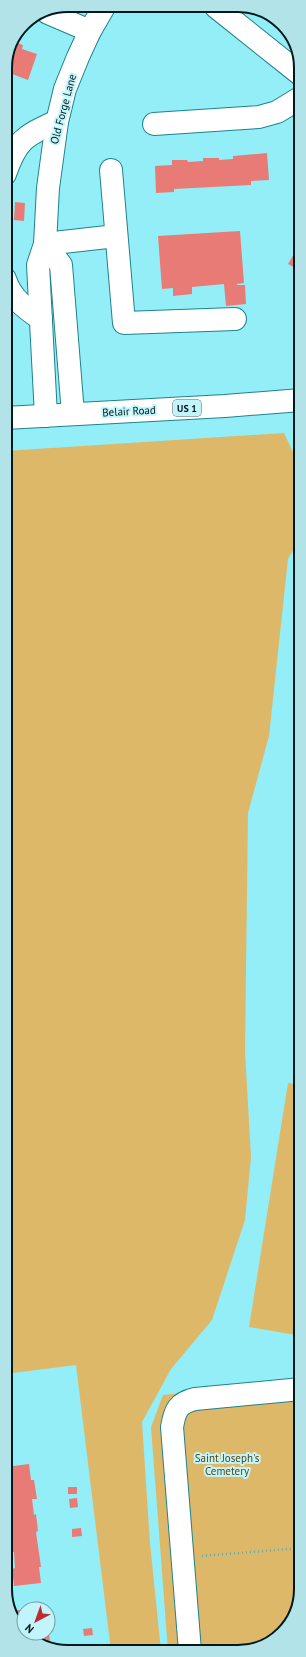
<svg xmlns="http://www.w3.org/2000/svg" width="306" height="1657" viewBox="0 0 306 1657" font-family="'PT Sans',sans-serif">
	<style>
		.green { fill: #deb869 }
		.building { fill: #e87b75 }
		.lines { fill: none; stroke-linecap: round; stroke-linejoin: round }
		.minor-casing { stroke: #1e838c; stroke-width: 24 }
		.highway-casing { stroke: #1e838c; stroke-width: 24 }
		.path { stroke: #64a9b1; stroke-width: 2.5; stroke-dasharray: 1 3; stroke-linecap: butt }
		.minor { stroke: #fff; stroke-width: 22 }
		.highway { stroke: #fff; stroke-width: 22 }
		.labels { text-anchor: middle; stroke-width: 4; stroke-linejoin: round; paint-order: stroke }
		.shield { fill: #c2f5fb; stroke: #3a5b5f; stroke-width: 1 }
		.shield-label { font-size: 10px; font-weight: bold; fill: #00191c }
		.street-label { font-size: 11px; fill: #00191c; stroke: #c2f5fb }
		.park-label { font-size: 11px; fill: #574317; stroke: #c2f5fb }
		.rim { fill: none; stroke: #00191c; stroke-width: 2 }
	</style>
	<rect width="100%" height="100%" fill="#93eef8"/>
	<g class="green">
		<polygon points="284,433 301,469 301,536 288,559 269,736 248,813 245,1052 251,1157 245,1220 212,1320 171,1369 142,1422 150,1543 161,1651 111,1651 76,1365 5,1374 5,451"/>
		<polygon points="288,1083 301,1085 301,1336 249,1327"/>
		<polygon points="301,1380 301,1593 283,1633 246,1651 168,1651 151,1427 163,1395"/>
	</g>
	<g class="building">
		<polygon points="15,42 23,45 22,49 37,54 28,80 12,74 12,72 5,70 5,64"/>
		<polygon points="267,153 269,180 251,181 251,185 174,189 174,192 156,193 155,166 172,165 172,160 187,160 188,162 203,161 203,158 219,158 219,160 233,159 233,156"/>
		<polygon points="15,202 25,203 24,221 14,220"/>
		<polygon points="240,231 244,283 237,284 237,285 245,285 246,304 226,306 224,284 192,287 192,294 173,296 173,288 162,289 158,236"/>
		<polygon points="301,237 301,271 288,264 297,249 294,248"/>
		<polygon points="29,1464 31,1480 34,1480 37,1499 32,1499 34,1515 36,1514 38,1531 36,1532 41,1567 39,1567 41,1583 14,1586 12,1569 15,1568 14,1552 11,1552 10,1543 12,1543 11,1534 13,1534 7,1500 11,1500 9,1483 5,1483 5,1467"/>
		<rect x="68" y="1487" width="9" height="7"/>
		<polygon points="77,1498 78,1507 70,1508 69,1499"/>
		<polygon points="81,1528 82,1536 72,1537 72,1529"/>
		<polygon points="17,1610 24,1610 24,1627 20,1628 18,1625"/>
		<polygon points="92,1628 93,1635 84,1636 83,1629"/>
		<polygon points="25,1633 49,1633 50,1643 48,1643 48,1646"/>
	</g>
	<g class="lines">
		<g class="minor-casing">
			<g id="minor">
				<polyline points="216,7 300,74"/>
				<polyline points="48,13 90,31"/>
				<polyline points="154,124 259,117 277,112 300,98"/>
				<polyline points="111,170 124,323 235,319"/>
				<path d="M5,174c12,-35 20,-38 52,-53"/>
				<polyline points="45,244 61,265 73,414"/>
				<polyline points="45,244 116,236"/>
				<path d="M5,279c6,19 21,30 36,40"/>
				<polyline points="46,416 38,265 45,244 48,188 57,122 65,89 78,57 90,31 105,5"/>
				<path d="M190,1651l-18,-224c3,-17 6,-24 23,-28l106,-10"/>
			</g>
		</g>
		<g class="highway-casing">
			<polyline id="highway" points="5,418 225,406 301,400"/>
		</g>
		<g class="path">
			<polyline points="294,1410 301,1482"/>
			<polyline points="202,1556 301,1548"/>
		</g>
		<use href="#minor" class="minor"/>
		<use href="#highway" class="highway"/>
	</g>
	<g class="labels">
		<rect class="shield" x="173" y="400" width="28" height="16" rx="3"/>
		<g class="shield-label">
			<text x="187" y="412">US 1</text>
		</g>
		<g class="street-label">
			<text transform="translate(63 109) rotate(-75)" y="4">Old Forge Lane</text>
			<text transform="translate(129 411) rotate(-3)" y="4">Belair Road</text>
		</g>
		<g class="park-label">
			<text x="227" y="1462">Saint Joseph's<tspan x="227" dy="13">Cemetery</tspan></text>
		</g>
	</g>
	<path d="M0 0H306V1657H0ZM68 12H238A56 56 0 0 1 294 68V1589A56 56 0 0 1 238 1645H68A56 56 0 0 1 12 1589V68A56 56 0 0 1 68 12Z" fill="#b2e3e9" fill-rule="evenodd"/>
	<path class="rim" d="M68 12H238A56 56 0 0 1 294 68V1589A56 56 0 0 1 238 1645H68A56 56 0 0 1 12 1589V68A56 56 0 0 1 68 12Z"/>
	<g transform="translate(36 1621) rotate(221)"><circle r="19" fill="#c2f5fb" stroke="#749da2"/>
	<path d="M0-3L7 15L0 10L-7 15Z" fill="#bb2b30"/>
	<text y="-6" font-size="11" font-weight="bold" text-anchor="middle" fill="#00191c">N</text>
	</g>
</svg>
